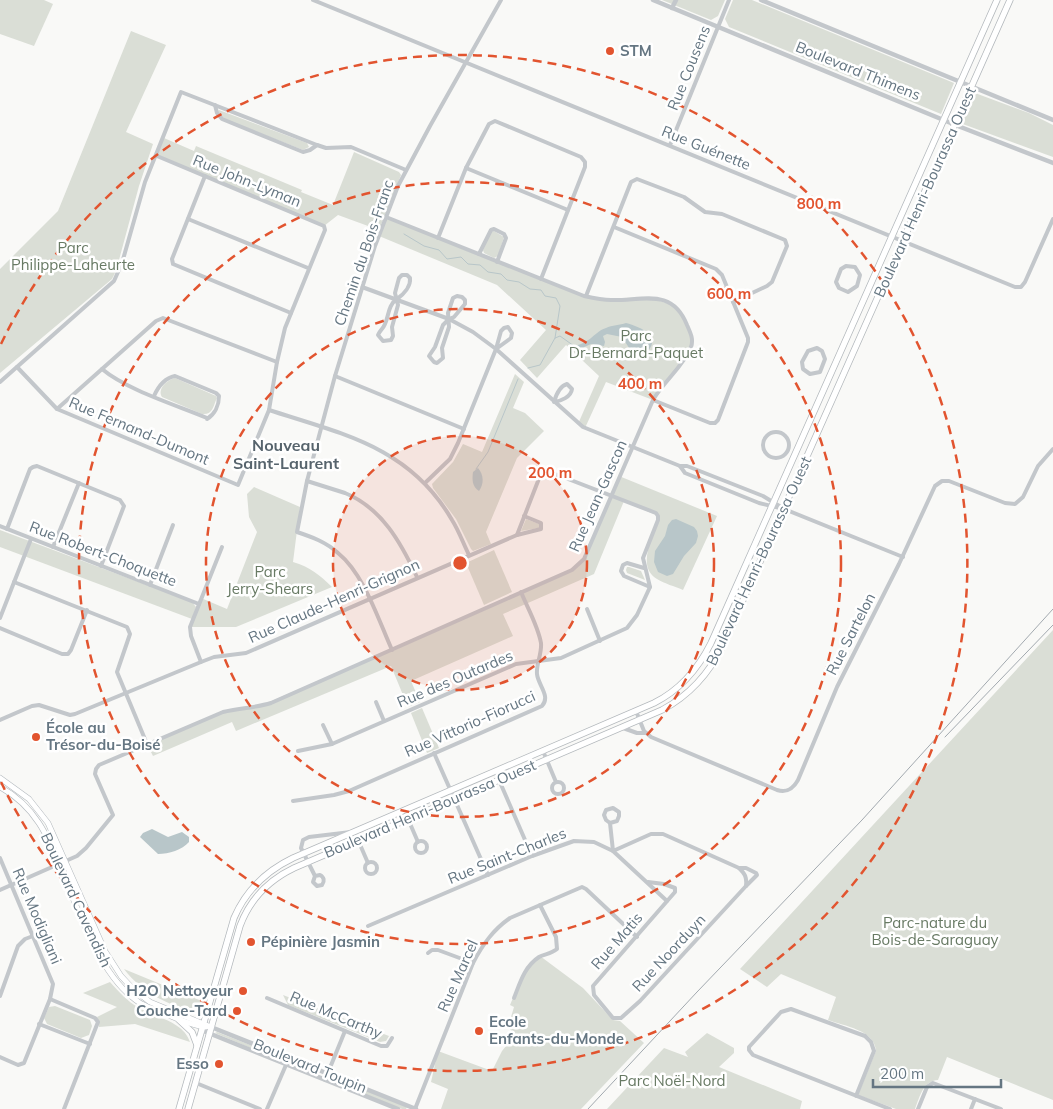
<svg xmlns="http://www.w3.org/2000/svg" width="1053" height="1109" viewBox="0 0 1053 1109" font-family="Mulish,sans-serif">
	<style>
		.green { fill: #daded6 }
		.water { fill: #b8c6c9 }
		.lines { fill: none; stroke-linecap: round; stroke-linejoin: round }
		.stream { stroke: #b8c6c9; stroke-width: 1 }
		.secondary-casing { stroke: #b3b9be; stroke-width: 6 }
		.primary-casing { stroke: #b4b9bd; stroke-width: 7 }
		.minor { stroke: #c3c7cb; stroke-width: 4 }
		.tertiary { stroke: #c3c7cb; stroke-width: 4.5 }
		.secondary { stroke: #fff; stroke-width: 5 }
		.primary { stroke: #fff; stroke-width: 5.5 }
		.tram { stroke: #a2a9af; stroke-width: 1 }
		.ring { fill: none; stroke: #e2542f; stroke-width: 2.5; stroke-dasharray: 9 6 }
		.poi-dot { fill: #e2542f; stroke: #fff; stroke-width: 2 }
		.labels { text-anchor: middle; stroke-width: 5; stroke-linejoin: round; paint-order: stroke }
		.poi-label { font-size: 15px; font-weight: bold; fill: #657682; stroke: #fff; text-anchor: start }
		.street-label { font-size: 15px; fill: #657682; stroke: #fff }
		.park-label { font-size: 15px; fill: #687a64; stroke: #fff }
		.neighbourhood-label { font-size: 16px; font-weight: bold; fill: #57646d; stroke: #fff }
		.centre { fill: #e2542f; stroke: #fff; stroke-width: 2.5 }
		.ring-label { font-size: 15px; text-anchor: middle; font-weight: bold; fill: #e2542f; stroke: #fff; stroke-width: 5; stroke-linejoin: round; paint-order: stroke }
	</style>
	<rect width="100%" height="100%" fill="#f9f9f7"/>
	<g class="green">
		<polygon points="0,0 44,0 53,4 34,46 0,34"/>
		<polygon points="662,0 725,0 718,16 711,20"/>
		<polygon points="733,0 752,0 954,83 941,114 729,27 725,19"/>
		<polygon points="131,31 166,45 126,132 153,144 139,186 116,271 112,279 0,373 0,269 58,211"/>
		<polygon points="975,93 1029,113 1053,125 1053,157 960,123"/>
		<polygon points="219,110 307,143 309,147 303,150 222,118 218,111"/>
		<polygon points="164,138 194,151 196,146 302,190 301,192 333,205 354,152 399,172 401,175 379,230 338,215 324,226 157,156"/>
		<polygon points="386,217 576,293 598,299 647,297 676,306 692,336 689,351 653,400 606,382 585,428 578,424 599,376 566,345 537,378 520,360 546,330 497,285 379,236"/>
		<polygon points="494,231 504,237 498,256 494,258 484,253 483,250 491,232"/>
		<polygon points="515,374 524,382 513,408 525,413 544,431 517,458 486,532 491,544 473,551 471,549 456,519 433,488 432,484 453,462 463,444 482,452"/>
		<path d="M175,378l41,18 1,2c-4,8 -4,17 -15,16l-40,-17c-5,-8 5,-17 13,-19z"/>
		<path d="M619,476l98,40 -34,74c-9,-4 -18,-6 -26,-11 -21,-12 -4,-42 1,-58v-5l-34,-15 -30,73 -91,40 10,22 -102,45 9,21 -12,5 -17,-41 -155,65 -4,-9 -79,34 -6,-12 76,-32 35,-5 314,-137 12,-11z"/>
		<path d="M254,487l46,20 -7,55c17,5 27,13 39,25l-96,40h-46l11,-29 26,11 30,-77 -8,-15 -2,-23z"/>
		<polygon points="526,519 539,524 539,528 521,531"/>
		<polygon points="0,530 192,602 196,607 192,619 0,547"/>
		<polygon points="494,550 512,592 484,605 466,563"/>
		<polygon points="627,567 629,567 641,571 645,580 627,573 626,570"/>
		<path d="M1053,630v470l-106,-43 -9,23c-15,1 -18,16 -23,29h-19l-38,-14 18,-44c-1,-21 -32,-25 -48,-31l8,-23 -55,-23 -14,13 -27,-18z"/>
		<polygon points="422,708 439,748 427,753 411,713"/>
		<polygon points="540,956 583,988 613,1020 620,1021 644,1043 581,1109 441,1109 448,1089 431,1082 438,1051 492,1071 502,1051 515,1035 508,1027 514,1007 510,1005 523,974"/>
		<path d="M124,969l80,33 -3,9 -4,3c-30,-11 -53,-19 -73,-45z"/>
		<path d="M110,982c9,10 17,19 29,26 17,10 44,13 51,34l-55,-18 -36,3 -2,-10 20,-10 -34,-14z"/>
		<polygon points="283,995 389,1036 386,1041 380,1042 288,1005"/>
		<polygon points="55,1006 90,1020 92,1026 89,1035 81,1038 47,1024 44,1018 49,1007"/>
		<polygon points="217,1032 283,1058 283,1060 282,1061 215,1033"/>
		<polygon points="707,1033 734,1048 734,1053 719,1067 802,1101 800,1109 607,1109 664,1048 688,1057 685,1052"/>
		<polygon points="334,1078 407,1107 406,1109 402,1109 333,1081 332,1079"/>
	</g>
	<g class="water">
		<path d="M626,323c15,4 39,14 18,32l-3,-1 -4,2 -4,-2 -11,-17 -15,-3 -4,2 2,6 -1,4 -13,-2 -9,4 -8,1v-3c17,-3 21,-15 32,-18 6,-3 14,-3 20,-5z"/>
		<path d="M478,468c6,7 6,16 1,23 -7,-4 -7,-12 -6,-19z"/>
		<polygon points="676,519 694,527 697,531 698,536 696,543 684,556 673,574 667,576 658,572 654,562 655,551 665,536 668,525 672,520"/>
		<path d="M152,829l16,8 14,-5 7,5v5c-7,8 -20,12 -31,12l-18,-17 3,-4z"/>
	</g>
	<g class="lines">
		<g class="stream">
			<polyline points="404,234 424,246 439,250 447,259 461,257 468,264 480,265 488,272 501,274 507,280 519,282 530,289 541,290 545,296 556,298 560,306 555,338"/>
			<polyline points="528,368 540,365 555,338 560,336 574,346"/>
			<polyline points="476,469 488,452 518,379"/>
		</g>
		<g class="secondary-casing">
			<g id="secondary">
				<polyline points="0,778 29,799 48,823 105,951 121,976 133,989 150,1002 211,1027"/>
				<path d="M0,787c35,19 48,49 62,84 16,39 37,100 70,126 10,9 22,13 34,17 12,5 27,12 40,13"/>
			</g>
		</g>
		<g class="primary-casing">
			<g id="primary">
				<polyline points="179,1020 192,1032 197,1045"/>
				<path d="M179,1109l55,-191c12,-28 32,-47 59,-60l361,-155c26,-13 44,-34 57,-60l286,-643"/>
				<path d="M188,1109l52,-183c10,-27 29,-46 54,-58l368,-158c28,-15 47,-36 61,-65l287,-645"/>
			</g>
		</g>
		<g class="minor">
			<polyline points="313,0 1015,287 1021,287 1025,282 1053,219"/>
			<polyline points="215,105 217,113 222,119 303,152 310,150 317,145"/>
			<polyline points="670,145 729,0"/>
			<polyline points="466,168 568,210"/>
			<polyline points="205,176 172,259 173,264 291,313"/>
			<polyline points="188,219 308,268"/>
			<polyline points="614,227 716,269 722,275 748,338 748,342 718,420 715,423 710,423 653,400"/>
			<polyline points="438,238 466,168 489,124 495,121 581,157 585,162 585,167 541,279"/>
			<polyline points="479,254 491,230 494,229 504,234 506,238 497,262"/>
			<polygon points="846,266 855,267 860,275 857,286 848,292 839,288 836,282 841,269"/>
			<polyline points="362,287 449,319 473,332 496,349 583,427 680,466 685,473 759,503 784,509 903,557"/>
			<polyline points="586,296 631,182 637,179 684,197 705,212 722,214 785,240 787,246 772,282 767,286 733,302"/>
			<path d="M397,299c-9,6 -8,16 -12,25 -2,5 -5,6 -7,11l5,6 8,-1 2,-4 -1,-9 6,-22 -3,-12 4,-15 3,-3h5l3,3c1,8 -6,16 -13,21"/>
			<polyline points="449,319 443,325 435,347 429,356 434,362 437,363 443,358 442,348 449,327 448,313 453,298 457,296 462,297 465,300 465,304 454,317 449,319"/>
			<polygon points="817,348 822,351 825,359 820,372 810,374 803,369 802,362 808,351"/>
			<polyline points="17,367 57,409 238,485 269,410 277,362 285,328 325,230 324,226 157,156"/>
			<path d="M102,369c25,21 74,36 105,49v1c8,-5 12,-14 12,-23l-3,-3 -41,-17c-10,2 -17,11 -21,20"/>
			<polyline points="335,376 464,429"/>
			<polyline points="0,382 114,281 122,263 145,182 181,92 317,145 326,148 351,147 406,170"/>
			<path d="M567,384l5,5c-1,8 -11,12 -18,13 2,-7 6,-16 13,-18z"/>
			<polyline points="57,409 156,321 163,318 277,362"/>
			<path d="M269,410c74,24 141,37 183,110 7,11 11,23 17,35"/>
			<circle cx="776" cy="445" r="13"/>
			<polyline points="680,466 687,466 763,496 781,507"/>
			<path d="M307,481c13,4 25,8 38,12 37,15 56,50 72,84"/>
			<polyline points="425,483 450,459 458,443 496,349 501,331 504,328 508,327 512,333 511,338 496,349"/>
			<polyline points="0,526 199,604"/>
			<polyline points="7,529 30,469 33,467 37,466 120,500 124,506 101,566"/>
			<polyline points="517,535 541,529 541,523 524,516"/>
			<polyline points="53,547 79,483"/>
			<polyline points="644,568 627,563 623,565 621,571 624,576 650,587"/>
			<polyline points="14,582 127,627 130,634 117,672 147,744"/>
			<polyline points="150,585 173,525"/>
			<polyline points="587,609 600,641"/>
			<polyline points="0,618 31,539"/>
			<polyline points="0,628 62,654 68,654 71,650 87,610"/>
			<path d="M392,650c-14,-31 -28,-76 -54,-97 -12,-11 -26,-16 -41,-21l10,-51 28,-105 40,-130 23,-60 32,-60 71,-126"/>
			<polyline points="201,662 191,636 190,627 222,547"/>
			<polyline points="376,702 384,721"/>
			<path d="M636,711l8,20 7,6 126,53c10,3 16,-1 21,-10l39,-93 62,-123 36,-78 7,-5h7l56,22 10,1 8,-7 15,-31 15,-17"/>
			<polyline points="0,720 32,706 39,705 70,715 75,714 201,662 214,657 246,653 517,535 540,476 545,472 550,472 656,513 658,516 658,520 643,558 650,587 637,615 627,628 561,658 516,664 332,744 298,751"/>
			<polyline points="323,725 332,744"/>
			<polyline points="623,728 637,733 646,733"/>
			<polyline points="543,751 556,782"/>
			<polyline points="434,753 488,875"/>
			<polyline points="499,780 532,856"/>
			<circle cx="558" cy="788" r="6"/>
			<path d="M293,801l41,-6 15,-4 193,-85c9,-10 -4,-21 -5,-32 -1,-10 5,-20 4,-31 -3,-17 -13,-34 -20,-51"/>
			<polyline points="408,819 418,842"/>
			<path d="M610,823l7,-2 2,-5v-4l-6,-4 -7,2 -2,5 2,5 4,3 3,28 38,-17h12l76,34c6,6 8,9 7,18l-106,115 -19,17h-8l-19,-23 -1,-9 82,-94v-4l-11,-4 -16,-2"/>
			<polyline points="358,840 368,863"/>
			<circle cx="421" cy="847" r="6"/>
			<polyline points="0,858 53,984 50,999 24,1063 18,1065 0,1057"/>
			<circle cx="371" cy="868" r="6"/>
			<polyline points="739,868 746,868 756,873 757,875 746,886"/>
			<path d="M315,876l5,-1c4,2 5,6 2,10l-5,1 -4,-4 2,-6 -14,-28 2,-8 6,-3 42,-5"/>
			<path d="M0,890l77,-34 9,-8 27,-33 -18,-41 1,-5 3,-4 124,-53c16,-4 32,-4 48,-9l301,-133 12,-11 69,-159c11,-19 30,-33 38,-53 3,-8 -1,-15 -4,-22 -15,-38 -45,-24 -76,-25 -9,0 -18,-2 -27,-4l-198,-79"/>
			<polyline points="368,926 532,856 574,841 594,842 613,851 667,901"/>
			<polyline points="428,953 432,950 438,950 473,963"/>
			<polyline points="0,996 18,946 25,939 33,936"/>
			<polyline points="267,998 381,1046 387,1046 392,1038"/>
			<path d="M514,998c6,-15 10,-31 25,-41 5,-3 12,-3 18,-8l-1,-12 -16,-32"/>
			<polyline points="50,999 95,1018 98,1022 64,1109"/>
			<polyline points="39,1024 90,1044"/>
			<polyline points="325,1080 345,1031"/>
			<polyline points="196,1083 260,1109"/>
			<polyline points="856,1096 874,1051 871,1042 865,1036 791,1009 781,1012 749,1047 749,1050 753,1055 890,1109"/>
			<polyline points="267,1109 289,1058"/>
			<path d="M415,1109l58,-146c10,-19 20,-33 37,-45l72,-31 4,2 51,48"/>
			<polyline points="918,1109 927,1087 933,1083 1001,1109"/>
			<polyline points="971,1109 975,1099"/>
		</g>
		<g class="tertiary">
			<polyline points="653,0 958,126 1053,163"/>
			<polyline points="761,0 1053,120"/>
			<polyline points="672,8 676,0"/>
			<polyline points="211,1027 416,1109"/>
			<polyline points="201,1030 398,1109"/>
		</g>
		<use href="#secondary" class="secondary"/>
		<use href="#primary" class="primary"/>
		<g class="tram">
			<polyline points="945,737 1053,625"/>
			<polyline points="588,1109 697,992 862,820 1053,609"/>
		</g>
	</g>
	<circle cx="460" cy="563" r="127" fill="#e2542f" fill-opacity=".12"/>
	<g class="ring">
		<circle cx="460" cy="563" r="127"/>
		<circle cx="460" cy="563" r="254"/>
		<circle cx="460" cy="563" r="381"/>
		<path d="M1 344A508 508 0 1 1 1 782"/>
	</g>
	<g class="poi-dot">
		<circle cx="610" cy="51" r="5"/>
		<circle cx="36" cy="737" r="5"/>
		<circle cx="251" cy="942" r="5"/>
		<circle cx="243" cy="991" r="5"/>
		<circle cx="237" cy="1011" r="5"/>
		<circle cx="479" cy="1031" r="5"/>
		<circle cx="219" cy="1064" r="5"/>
	</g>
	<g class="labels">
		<g class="poi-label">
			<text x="620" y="56">STM</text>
			<text x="46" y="733">École au<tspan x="46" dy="17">Trésor-du-Boisé</tspan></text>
			<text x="261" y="947">Pépinière Jasmin</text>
			<text x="233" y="996" text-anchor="end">H2O Nettoyeur</text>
			<text x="227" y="1016" text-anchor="end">Couche-Tard</text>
			<text x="489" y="1027">Ecole<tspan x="489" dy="17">Enfants-du-Monde</tspan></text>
			<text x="209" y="1069" text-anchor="end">Esso</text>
		</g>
		<g class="street-label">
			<text transform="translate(689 68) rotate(-68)" y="5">Rue Cousens</text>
			<text transform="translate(858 71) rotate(22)" y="5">Boulevard Thimens</text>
			<text transform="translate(706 148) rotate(22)" y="5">Rue Guénette</text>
			<text transform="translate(247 181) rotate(22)" y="5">Rue John-Lyman</text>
			<text transform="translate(925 192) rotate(-66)" y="5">Boulevard Henri-Bourassa Ouest</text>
			<text transform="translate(364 253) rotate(-71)" y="5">Chemin du Bois-Franc</text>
			<text transform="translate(139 431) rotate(23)" y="5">Rue Fernand-Dumont</text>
			<text transform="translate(598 496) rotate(-66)" y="5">Rue Jean-Gascon</text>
			<text transform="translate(103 554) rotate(21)" y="5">Rue Robert-Choquette</text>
			<text transform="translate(759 561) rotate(-65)" y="5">Boulevard Henri-Bourassa Ouest</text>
			<text transform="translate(334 601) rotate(-24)" y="5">Rue Claude-Henri-Grignon</text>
			<text transform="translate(851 634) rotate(-63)" y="5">Rue Sartelon</text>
			<text transform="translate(455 679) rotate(-23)" y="5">Rue des Outardes</text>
			<text transform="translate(470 724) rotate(-24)" y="5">Rue Vittorio-Fiorucci</text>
			<text transform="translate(430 809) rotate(-23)" y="5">Boulevard Henri-Bourassa Ouest</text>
			<text transform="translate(507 856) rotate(-22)" y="5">Rue Saint-Charles</text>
			<text transform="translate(76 900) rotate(65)" y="5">Boulevard Cavendish</text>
			<text transform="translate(37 916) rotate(67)" y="5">Rue Modigliani</text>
			<text transform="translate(617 941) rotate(-49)" y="5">Rue Matis</text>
			<text transform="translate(669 953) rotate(-47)" y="5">Rue Noorduyn</text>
			<text transform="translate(458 976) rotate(-66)" y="5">Rue Marcel</text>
			<text transform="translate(336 1015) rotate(23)" y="5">Rue McCarthy</text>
			<text transform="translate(310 1066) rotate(22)" y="5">Boulevard Toupin</text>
		</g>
		<g class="park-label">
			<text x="73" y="253">Parc<tspan x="73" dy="17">Philippe-Laheurte</tspan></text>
			<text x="636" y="341">Parc<tspan x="636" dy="17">Dr-Bernard-Paquet</tspan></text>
			<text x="270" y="577">Parc<tspan x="270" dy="17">Jerry-Shears</tspan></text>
			<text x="935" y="928">Parc-nature du<tspan x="935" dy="17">Bois-de-Saraguay</tspan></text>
			<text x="672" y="1086">Parc Noël-Nord</text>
		</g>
		<g class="neighbourhood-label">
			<text x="286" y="451">Nouveau<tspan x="286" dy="18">Saint-Laurent</tspan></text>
		</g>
	</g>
	<circle cx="460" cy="563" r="8" class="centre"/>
	<g class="ring-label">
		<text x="819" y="209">800 m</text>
		<text x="729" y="299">600 m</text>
		<text x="640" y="389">400 m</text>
		<text x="550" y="478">200 m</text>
	</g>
	<path d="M873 1079v8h128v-8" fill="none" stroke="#657682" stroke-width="2.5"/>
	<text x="880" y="1079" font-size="15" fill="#657682" stroke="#ffffff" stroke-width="4" paint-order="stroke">200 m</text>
</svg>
